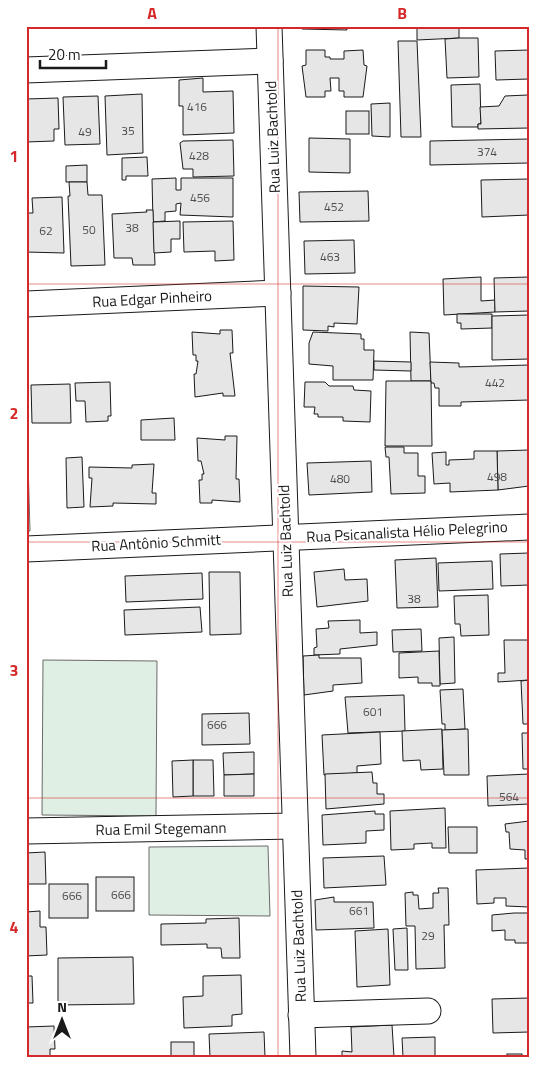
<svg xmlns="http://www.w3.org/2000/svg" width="555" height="1083" viewBox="0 0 555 1083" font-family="'Titillium Web',sans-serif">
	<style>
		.green { fill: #e0efe3; stroke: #6a6a6a }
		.building { fill: #e6e6e6; stroke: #1a1a1a }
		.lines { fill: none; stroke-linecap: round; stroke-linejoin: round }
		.minor-casing { stroke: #1a1a1a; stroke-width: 27 }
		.minor { stroke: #fff; stroke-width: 25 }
		.grid { fill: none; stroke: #d62828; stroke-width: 1; stroke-opacity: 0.55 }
		.labels { text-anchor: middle; stroke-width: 4; stroke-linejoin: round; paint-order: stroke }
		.number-label { font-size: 12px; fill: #4d4d4d }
		.street-label { font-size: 15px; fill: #1a1a1a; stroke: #fff }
		.neatline { fill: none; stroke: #d62828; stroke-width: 2 }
		.grid-label { font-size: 16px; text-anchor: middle; font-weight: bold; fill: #d62828 }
	</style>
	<rect width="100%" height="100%" fill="#fff"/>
	<g class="green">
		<polygon points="26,390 30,531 26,532"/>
		<polygon points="43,660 157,661 156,816 42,815"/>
		<polygon points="268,846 270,916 149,915 149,847"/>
	</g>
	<g class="building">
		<polygon points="302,26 347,26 347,30 302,29"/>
		<polygon points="417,26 459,26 459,38 417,40"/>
		<polygon points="459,38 478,38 479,77 447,78 445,39"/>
		<polygon points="398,41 417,41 421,137 401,137"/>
		<polygon points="306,50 325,50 325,57 330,57 330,59 344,59 344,51 363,50 364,65 367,66 363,97 344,97 344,91 339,91 339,78 330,78 331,91 325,91 325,97 306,97 302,66 306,65"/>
		<polygon points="529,50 529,79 496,80 495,51"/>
		<polygon points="203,78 203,92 233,91 234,133 183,135 183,106 179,106 179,80"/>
		<polygon points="480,84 481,124 478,124 478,127 452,127 451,85"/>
		<polygon points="142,94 143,153 107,155 105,96"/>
		<polygon points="528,95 529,128 478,129 478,124 481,124 480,107 499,106 505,96"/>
		<polygon points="98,96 100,144 65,145 63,97"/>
		<polygon points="58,98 59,129 54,129 54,141 26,142 26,99"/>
		<polygon points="390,103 390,137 372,136 371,104"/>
		<rect x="346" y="111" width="23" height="23"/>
		<polygon points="309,138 350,139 350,173 309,172"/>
		<polygon points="529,139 529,163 430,165 430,141"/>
		<polygon points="233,140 234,176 193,177 193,169 183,169 180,143 183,141"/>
		<polygon points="147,157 148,176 126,176 126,180 122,180 122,158"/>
		<polygon points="87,165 87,182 66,182 66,166"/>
		<polygon points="176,178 176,190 181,190 181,178 233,178 233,217 180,215 181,203 176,204 176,211 165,212 165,221 153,222 152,179"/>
		<polygon points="529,179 529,215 482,217 481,180"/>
		<polygon points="69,182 87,182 88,195 102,195 105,265 71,266 68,196 70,196"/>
		<polygon points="368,191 369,221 300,222 299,192"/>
		<polygon points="62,197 64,253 26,252 26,213 33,213 32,198"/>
		<polygon points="146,210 153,210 155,265 133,265 132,258 114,258 112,214 147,212"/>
		<polygon points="180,221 180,239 171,239 171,252 154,253 153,222"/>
		<polygon points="233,221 234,260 215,261 215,251 184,252 183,222"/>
		<polygon points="354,240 355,273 305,274 304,241"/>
		<polygon points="481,277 481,301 495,300 495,312 444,315 443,279"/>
		<polygon points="529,277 529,311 495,312 494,278"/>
		<polygon points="303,286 359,287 357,324 334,323 334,327 328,326 328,331 303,330"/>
		<polygon points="457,314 492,314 492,328 461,329 461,323 457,323"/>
		<polygon points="529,315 529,359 492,360 492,316"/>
		<polygon points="220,330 232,330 233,353 230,353 235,396 223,396 223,393 195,397 194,374 196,374 198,361 196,361 196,355 193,355 192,332 220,334"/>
		<polygon points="313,332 361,334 361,339 364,339 364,350 374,350 373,380 333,380 333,366 309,364 309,343"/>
		<polygon points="410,332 429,333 431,381 411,381"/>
		<polygon points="374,361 411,362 411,371 374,370"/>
		<polygon points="430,362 459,363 459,367 529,365 529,400 461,402 461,406 439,406 439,388 435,388 434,383 431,383"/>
		<polygon points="386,381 431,381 432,446 385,446"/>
		<polygon points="110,382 111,416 108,416 108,421 86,422 85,401 76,401 75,383"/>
		<polygon points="305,382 325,382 329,386 353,386 354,390 371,391 370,422 343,421 343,417 318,417 318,414 314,414 315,407 304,407"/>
		<polygon points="70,384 71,423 32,423 31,385"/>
		<polygon points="174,418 175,440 141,440 141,420"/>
		<polygon points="225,436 237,436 236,479 239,479 240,502 212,500 212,503 200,503 199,480 202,480 202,474 204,474 201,461 198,461 197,438 225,440"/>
		<polygon points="385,447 404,447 404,453 418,453 418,476 425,476 425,493 391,494 389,457 386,457"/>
		<polygon points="529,450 529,486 498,490 497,451"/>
		<polygon points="474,451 497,451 498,490 450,492 450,483 434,484 432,453 446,452 446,465 449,465 449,460 474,459"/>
		<polygon points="82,457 84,507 67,508 66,458"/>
		<polygon points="371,461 372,492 309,495 307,463"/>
		<polygon points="154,464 152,493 156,493 156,504 113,503 113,506 90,507 92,478 89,478 89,467 132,468 132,465"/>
		<polygon points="529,553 529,585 501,586 500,554"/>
		<polygon points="436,558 438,607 397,608 395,560"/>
		<polygon points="492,561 493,589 439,591 438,563"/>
		<polygon points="344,569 345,580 367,579 368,601 317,607 314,572"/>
		<polygon points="209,572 240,572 241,634 210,635"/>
		<polygon points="202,573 203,599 126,602 125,576"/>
		<polygon points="488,595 489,635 461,636 460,624 455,624 454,596"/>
		<polygon points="200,607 202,632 125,635 124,610"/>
		<polygon points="360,620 360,633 377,632 377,645 340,649 340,654 314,655 314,648 317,647 316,629 329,628 328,621"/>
		<polygon points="421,629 422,651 393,652 392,630"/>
		<polygon points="454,637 455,683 440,684 439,638"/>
		<polygon points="504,640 529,640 529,680 498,682 498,673 505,673"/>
		<polygon points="439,651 440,686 432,686 432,683 418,683 418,677 399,678 399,653"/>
		<polygon points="319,655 319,658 361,658 362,683 333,685 333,691 304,695 303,656"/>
		<polygon points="529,680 529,724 523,724 521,681"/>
		<polygon points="463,689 465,729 445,730 445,724 442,724 440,690"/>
		<polygon points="404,695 405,731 348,733 345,697"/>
		<polygon points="249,713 250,744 202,745 202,714"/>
		<polygon points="442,729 443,769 421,770 420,760 403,761 402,731"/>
		<polygon points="468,729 469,775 444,775 442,730"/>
		<polygon points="380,732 381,764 357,766 357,773 324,775 322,735"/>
		<polygon points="522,733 529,733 529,769 523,769"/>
		<polygon points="254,752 254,774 224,775 223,753"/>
		<polygon points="193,760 213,760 214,796 193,796"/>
		<polygon points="193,760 193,796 173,797 172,761"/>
		<polygon points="372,772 373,783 377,783 377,794 384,794 384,804 326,809 325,774"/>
		<polygon points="254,774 254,796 224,796 224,775"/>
		<polygon points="529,774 529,804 488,806 487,776"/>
		<polygon points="445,808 446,848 432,848 432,843 414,844 414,849 391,850 390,811"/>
		<polygon points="375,811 375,814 384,814 384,830 366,831 366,843 323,845 322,815"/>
		<polygon points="529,821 529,859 525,859 525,850 510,849 509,832 506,832 505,824"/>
		<polygon points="448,827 477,827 477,853 449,853"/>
		<polygon points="45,852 46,884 26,884 26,853"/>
		<polygon points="384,856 386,885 324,888 323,858"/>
		<polygon points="529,868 529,907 506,906 506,898 494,898 494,903 477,904 476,870"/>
		<rect x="96" y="877" width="38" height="34"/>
		<rect x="49" y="884" width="39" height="34"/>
		<polygon points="438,888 448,888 449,925 444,925 445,968 416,969 415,926 406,926 405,893 413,892 413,895 418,895 419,909 433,908 433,893 439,893"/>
		<polygon points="334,897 334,902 373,902 374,928 316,930 315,900"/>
		<polygon points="40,911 40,927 46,927 47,955 26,956 26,912"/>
		<polygon points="514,913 529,913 529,943 515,943 515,940 505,940 505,930 492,931 492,915"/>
		<polygon points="239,918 240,958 222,958 221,948 207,948 207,944 161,945 161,924 206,923 206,919"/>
		<polygon points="407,928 408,970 395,970 393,929"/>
		<polygon points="388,929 390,985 357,987 355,931"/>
		<polygon points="133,957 134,1004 58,1005 58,958"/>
		<polygon points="241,975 242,1014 232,1015 232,1026 184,1028 183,997 203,996 203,976"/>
		<polygon points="26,976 32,976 33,1003 26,1003"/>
		<polygon points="529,998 529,1032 493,1033 492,999"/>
		<polygon points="392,1025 394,1057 342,1057 342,1051 352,1052 351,1027"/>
		<polygon points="54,1026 55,1049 50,1049 50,1057 26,1057 26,1027"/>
		<polygon points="264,1032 265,1057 210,1057 209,1034"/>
		<polygon points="435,1037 435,1057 403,1057 402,1038"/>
		<rect x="171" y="1042" width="23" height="15"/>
		<rect x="507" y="1054" width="15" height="3"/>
	</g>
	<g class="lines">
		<g class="minor-casing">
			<g id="minor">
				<polyline points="269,26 303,1057"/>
				<polyline points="26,70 270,61"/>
				<polyline points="26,304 278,293"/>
				<polyline points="26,549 529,527"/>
				<polyline points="26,831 295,826"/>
				<polyline points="301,1015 428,1011"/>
			</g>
		</g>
		<use href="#minor" class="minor"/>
	</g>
	<path class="grid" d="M278,26v1031M26,284h503M26,542h503M26,798h503"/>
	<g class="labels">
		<g class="number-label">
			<text x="197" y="111">416</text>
			<text x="128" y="135">35</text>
			<text x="85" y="136">49</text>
			<text x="487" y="156">374</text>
			<text x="199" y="160">428</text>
			<text x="200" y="202">456</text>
			<text x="334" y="211">452</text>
			<text x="132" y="232">38</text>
			<text x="89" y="234">50</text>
			<text x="46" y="235">62</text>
			<text x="330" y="261">463</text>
			<text x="495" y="387">442</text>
			<text x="497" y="481">498</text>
			<text x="340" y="483">480</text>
			<text x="414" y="603">38</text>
			<text x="373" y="716">601</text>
			<text x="217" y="729">666</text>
			<text x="509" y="801">564</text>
			<text x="121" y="899">666</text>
			<text x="72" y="900">666</text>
			<text x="359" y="915">661</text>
			<text x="428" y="940">29</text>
		</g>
		<g class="street-label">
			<text transform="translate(273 137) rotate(-92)" y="5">Rua Luiz Bachtold</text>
			<text transform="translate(152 299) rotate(-3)" y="5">Rua Edgar Pinheiro</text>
			<text transform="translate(407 532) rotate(-3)" y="5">Rua Psicanalista Hélio Pelegrino</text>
			<text transform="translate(286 541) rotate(-92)" y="5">Rua Luiz Bachtold</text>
			<text transform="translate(156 543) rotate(-3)" y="5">Rua Antônio Schmitt</text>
			<text transform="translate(161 829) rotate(-1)" y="5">Rua Emil Stegemann</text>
			<text transform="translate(299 946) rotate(-92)" y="5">Rua Luiz Bachtold</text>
		</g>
	</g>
	<rect width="555" height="1083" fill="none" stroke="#ffffff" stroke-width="55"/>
	<g transform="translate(62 1020)" stroke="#ffffff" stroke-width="4" paint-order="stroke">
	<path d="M0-4L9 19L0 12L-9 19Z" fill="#1a1a1a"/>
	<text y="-8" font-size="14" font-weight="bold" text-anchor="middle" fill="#1a1a1a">N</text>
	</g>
	<path d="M40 60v8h66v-8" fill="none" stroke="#1a1a1a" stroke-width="2.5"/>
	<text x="48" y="60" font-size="15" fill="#1a1a1a" stroke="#ffffff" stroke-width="4" paint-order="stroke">20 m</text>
	<rect x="28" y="28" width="500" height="1028" class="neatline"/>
	<g class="grid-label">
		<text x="152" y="19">A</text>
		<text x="402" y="19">B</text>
		<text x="14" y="162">1</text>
		<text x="14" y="419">2</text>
		<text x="14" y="676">3</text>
		<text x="14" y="933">4</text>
	</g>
</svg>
